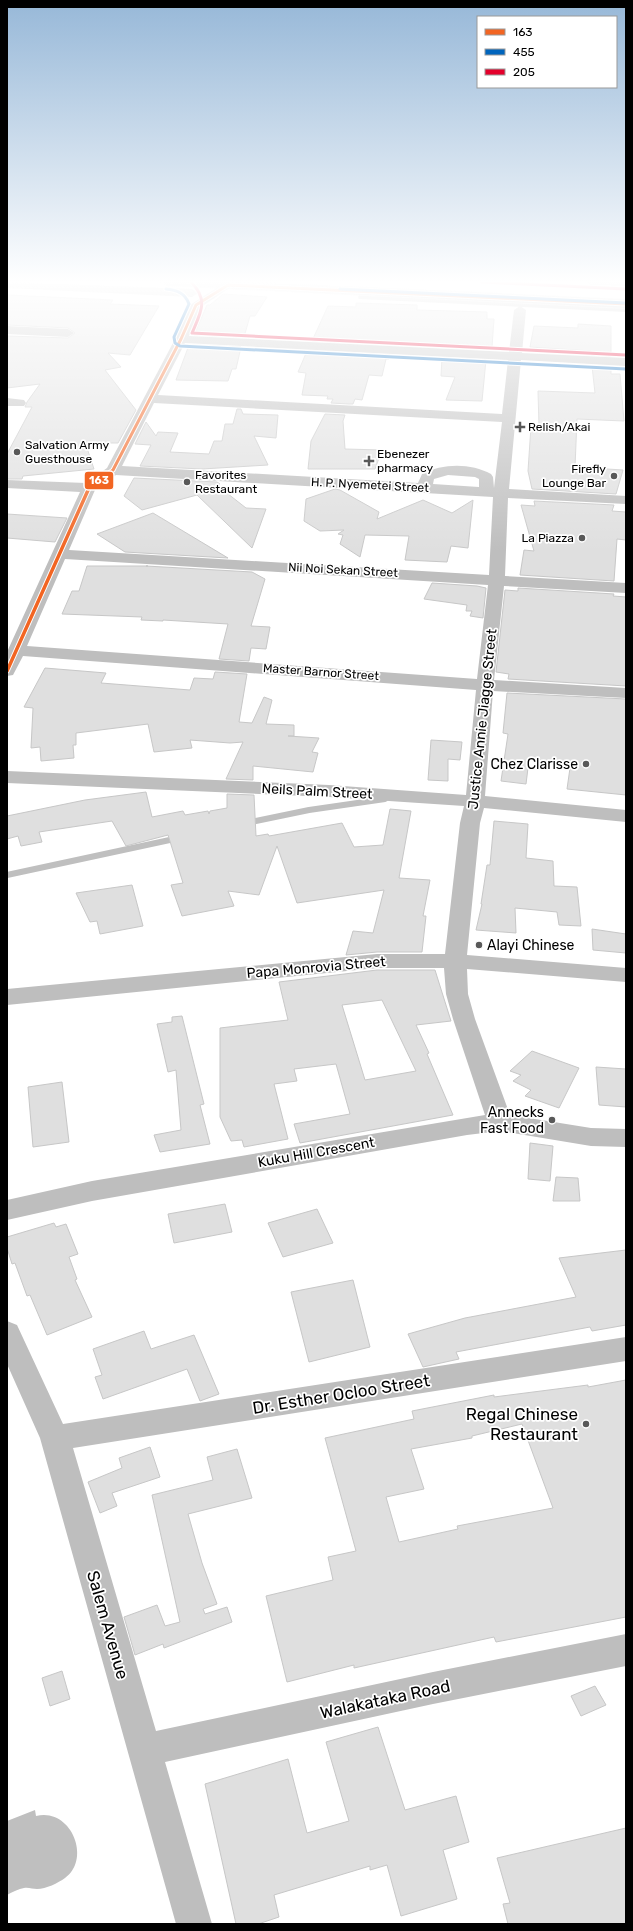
<svg xmlns="http://www.w3.org/2000/svg" width="633" height="1931" viewBox="0 0 633 1931" font-family="Rubik,sans-serif">
	<style>
		.water { fill: #bfbfbf }
		.lines { fill: none; stroke-linecap: round; stroke-linejoin: round }
		.stream-far1 { stroke: #bfbfbf; stroke-width: 4 }
		.stream { stroke: #bfbfbf; stroke-width: 6 }
		.building { fill: #dfdfdf; stroke: #c7c7c7; fill-rule: evenodd }
		.major-casing { stroke: #dbdbdb; stroke-width: 2 }
		.minor { fill: #bebebe; fill-rule: evenodd }
		.major { fill: #bebebe; fill-rule: evenodd }
		.bus-1-far1-casing { stroke: #fff; stroke-width: 5 }
		.bus-1-casing { stroke: #fff; stroke-width: 5.5 }
		.bus-2-casing { stroke: #fff; stroke-width: 5 }
		.bus-3-casing { stroke: #fff; stroke-width: 5 }
		.bus-1-far1 { stroke: #f26522; stroke-width: 3 }
		.bus-1 { stroke: #f26522; stroke-width: 3.5 }
		.bus-2 { stroke: #0065bd; stroke-width: 3 }
		.bus-3 { stroke: #e4002b; stroke-width: 3 }
		.poi-dot { fill: #595959; stroke: #fff; stroke-width: 1.5 }
		.labels { text-anchor: middle; stroke-width: 3.5; stroke-linejoin: round; paint-order: stroke }
		.far-poi-label { font-size: 12px; fill: #000; stroke: #fff; text-anchor: start }
		.far-street-label { font-size: 12px; fill: #000; stroke: #fff }
		.street-label { font-size: 14px; fill: #000; stroke: #fff }
		.poi-label { font-size: 14px; fill: #000; stroke: #fff; text-anchor: end }
		.near-street-label { font-size: 17px; fill: #000; stroke: #fff }
		.near-poi-label { font-size: 17px; fill: #000; stroke: #fff; text-anchor: end }
		.line-badge { stroke: #fff; stroke-width: 1.5 }
		.badge-label { font-size: 11px; text-anchor: middle; font-weight: bold; fill: #fff }
	</style>
	<rect width="100%" height="100%" fill="#fff"/>
	<path class="water" d="M35,1810l1,6c35,-9 56,43 29,62 -7,5 -19,11 -28,11 -4,0 -9,-2 -13,-1 -5,1 -12,4 -17,7v-74z"/>
	<g class="lines">
		<polyline class="stream-far1" points="360,297 626,310"/>
		<g class="stream">
			<polyline points="246,823 309,810 385,799"/>
			<polyline points="7,875 179,838"/>
		</g>
	</g>
	<g class="building">
		<polygon points="223,294 267,297 255,316 250,316 244,337 194,335 207,305 210,305"/>
		<polygon points="7,295 113,300 110,304 159,306 130,355 108,353 121,367 105,370 136,410 118,443 107,443 106,446 86,445 94,469 23,476 22,479 7,479 7,454 32,407 25,407 27,402 40,384 7,388 7,336 68,338 75,333 68,328 7,325"/>
		<polygon points="356,303 417,305 417,310 487,312 487,319 494,319 492,347 486,346 486,349 443,347 443,346 312,341 328,306 356,307"/>
		<polygon points="578,324 611,326 611,356 591,355 591,351 530,347 534,326 578,328"/>
		<polygon points="189,345 241,347 236,369 232,369 228,381 176,380"/>
		<polygon points="307,351 390,355 389,359 386,359 382,376 369,375 362,400 355,399 353,404 349,404 331,403 333,399 327,399 328,396 302,395 306,373 298,372"/>
		<polygon points="442,358 486,360 482,401 446,400 455,377 441,376"/>
		<polygon points="592,366 611,367 611,374 620,374 624,421 577,419 575,467 623,470 616,494 532,489 528,471 531,426 539,426 538,391 595,393"/>
		<polygon points="237,409 241,409 243,414 278,415 276,438 254,436 268,465 202,469 140,466 151,445 135,444 146,422 156,436 158,432 178,433 170,452 209,454 214,441 222,441 225,424 233,424"/>
		<polygon points="325,414 345,415 343,421 345,449 382,450 375,469 308,469 311,441"/>
		<polygon points="134,478 217,482 220,484 218,486 246,508 266,509 252,548 197,495 142,510 124,496"/>
		<polygon points="335,489 340,490 379,512 377,519 423,500 452,513 473,500 468,548 451,546 447,562 405,560 409,536 365,535 360,557 340,544 343,535 338,534 344,530 320,531 304,521 306,499"/>
		<polygon points="534,501 614,505 612,511 626,512 626,540 617,539 614,581 520,575 524,550 534,551 521,505 535,506"/>
		<polygon points="153,513 228,558 125,552 97,534"/>
		<polygon points="7,514 67,518 55,542 7,538"/>
		<polygon points="87,566 148,566 146,566 252,572 265,579 251,626 270,627 266,649 251,648 249,661 219,659 228,624 163,620 163,621 141,620 142,617 62,614 72,591 79,591"/>
		<polygon points="432,583 477,586 486,588 483,618 470,616 472,611 466,611 467,605 424,599"/>
		<polygon points="518,588 614,594 613,596 626,597 626,686 508,679 509,674 496,672 505,590 518,591"/>
		<polygon points="45,668 106,673 101,683 190,690 194,678 213,679 215,672 247,674 239,722 252,723 264,697 272,700 266,724 294,725 294,736 288,736 319,738 312,752 318,753 313,772 253,766 253,780 226,779 243,742 230,743 190,740 192,748 154,752 148,724 76,733 76,745 73,745 74,758 41,761 40,747 31,748 33,708 24,707"/>
		<polygon points="507,693 626,699 626,795 567,789 571,761 529,760 526,784 501,781 508,734 503,733"/>
		<polygon points="431,740 462,742 460,760 448,759 448,781 428,780"/>
		<polygon points="146,792 152,817 183,811 185,815 208,811 209,814 210,811 227,808 227,794 254,795 256,836 268,834 269,836 342,823 354,847 383,845 390,809 411,811 399,878 430,880 423,916 426,916 422,952 377,952 346,955 353,931 373,933 384,890 297,903 277,846 259,895 228,891 234,906 182,916 171,885 183,883 168,835 126,846 112,821 39,832 42,842 21,846 18,836 7,839 7,816 85,800"/>
		<polygon points="494,821 528,824 526,858 553,861 554,886 577,887 581,926 559,925 557,912 515,908 516,933 476,930 482,904 481,904 487,865 490,865"/>
		<polygon points="132,885 143,926 100,934 97,921 90,922 76,893"/>
		<polygon points="592,929 626,934 626,953 593,950"/>
		<path d="M377,970h58l16,51 -35,4 13,28 -2,1 26,61 -153,28 -6,-19 56,-10 -14,-50 -42,5 3,12 -23,3 14,55 -44,8 -2,-7 -11,1 -11,-24v-89l68,-8 -9,-38zM382,1000l34,71 -51,9 -23,-75z"/>
		<polygon points="182,1016 204,1104 200,1105 210,1144 160,1152 154,1135 181,1130 176,1070 168,1072 157,1024 172,1022 172,1017"/>
		<polygon points="532,1051 579,1068 559,1108 525,1096 531,1090 513,1081 521,1075 510,1071"/>
		<polygon points="596,1067 626,1069 626,1107 599,1105"/>
		<polygon points="62,1082 69,1142 33,1147 28,1087"/>
		<polygon points="530,1143 553,1146 550,1181 528,1179"/>
		<polygon points="556,1177 578,1178 580,1201 553,1201"/>
		<polygon points="225,1204 232,1232 174,1243 168,1214"/>
		<polygon points="317,1209 333,1243 283,1257 268,1223"/>
		<polygon points="54,1223 56,1227 66,1224 78,1254 69,1257 77,1279 75,1280 92,1317 47,1335 30,1295 27,1296 15,1263 12,1264 7,1248 7,1237"/>
		<polygon points="626,1250 626,1325 592,1331 590,1327 456,1352 459,1359 423,1367 408,1334 465,1318 576,1297 559,1258"/>
		<polygon points="353,1280 370,1347 309,1362 291,1292"/>
		<polygon points="144,1331 151,1349 194,1335 219,1394 200,1401 187,1369 103,1399 95,1377 102,1375 93,1349"/>
		<path d="M626,1380v237l-130,25 -2,-5 -140,31v-3l-67,17 -21,-86 67,-16 -5,-23 28,-6 -31,-113 89,-19 -2,-8 82,-16v2l94,-12v2zM522,1424l31,84 -96,18 1,3 -59,13 -13,-45 38,-8 -13,-40 61,-11v-2z"/>
		<polygon points="150,1447 160,1477 112,1493 117,1506 100,1513 88,1482 122,1468 119,1458"/>
		<polygon points="237,1449 252,1498 188,1514 202,1563 217,1604 203,1609 205,1614 227,1607 232,1622 164,1648 163,1644 135,1655 124,1617 157,1605 165,1626 180,1622 152,1495 213,1480 207,1457"/>
		<polygon points="62,1671 70,1699 50,1706 42,1678"/>
		<polygon points="595,1686 606,1705 581,1716 571,1696"/>
		<polygon points="378,1727 405,1810 456,1796 469,1842 443,1850 457,1899 401,1916 387,1865 370,1870 370,1866 274,1895 279,1917 258,1924 236,1924 205,1784 288,1759 307,1833 349,1821 326,1742"/>
		<polygon points="626,1828 626,1924 508,1924 503,1904 510,1903 497,1858"/>
	</g>
	<g class="lines">
		<g class="major-casing">
			<polygon id="major" points="161,282 238,282 626,300 626,308 167,285"/>
		</g>
		<g class="minor">
			<polygon points="7,282 192,289 198,293 192,297 7,288"/>
			<path d="M226,282l6,1 2,2 -33,22 -12,29 320,16 5,-42 6,-4 6,4 -4,43 104,5v8l-105,-6 -12,129 117,7v8l-118,-6 -3,78 121,7v10l-122,-7 -10,94 132,8v10l-133,-7 -8,105 141,14v12l-142,-14 -4,15 -13,132 159,13v14l-159,-13 1,25 7,25 35,96 81,13 35,1v18l-35,-1 -91,-15 -33,4 -375,66 -85,19v-20l85,-19 393,-66 -32,-96 -7,-25 -2,-26h-67l-370,37v-16l370,-35h68l15,-131 4,-17 -135,-9 -322,-14v-12l322,14 137,10 10,-105 -453,-34 -10,19 -6,1v-24l73,-160 -73,-4v-8l79,3 21,-15 68,-129 15,-34zM185,343l323,17 -6,54 -344,-19zM154,403l348,19 -8,66 -1,-11 -2,-3c-20,-11 -48,-11 -69,0l-4,9 -296,-17zM116,475l377,22 -4,78 -420,-25 26,-60zM448,475l27,2 4,2v8l-46,-3 1,-5zM65,559l423,26 -11,94 -450,-33z"/>
			<polygon points="585,282 626,282 626,286 591,285"/>
			<polygon points="7,326 68,329 74,333 68,337 7,334"/>
			<polygon points="7,398 24,400 26,403 24,406 7,406"/>
			<polygon points="7,1321 17,1325 63,1424 626,1337 626,1361 73,1448 156,1731 433,1672 626,1634 626,1666 433,1704 165,1762 212,1924 176,1924 40,1438 7,1364"/>
		</g>
		<use href="#major" class="major"/>
		<g class="bus-1-far1-casing">
			<polyline id="bus-1-far1" points="100,480 113,470 181,339 196,305 228,285 626,304"/>
		</g>
		<g class="bus-1-casing">
			<polyline id="bus-1" points="7,671 89,488 101,479"/>
		</g>
		<g class="bus-2-casing">
			<g id="bus-2">
				<path d="M166,289c11,1 19,4 23,15l-15,33 1,6 5,3 446,23"/>
				<polyline points="340,289 626,303"/>
			</g>
		</g>
		<g class="bus-3-casing">
			<g id="bus-3">
				<path d="M191,282c18,18 10,30 1,51l434,22"/>
				<polyline points="482,282 626,289"/>
			</g>
		</g>
		<use href="#bus-1-far1" class="bus-1-far1"/>
		<use href="#bus-1" class="bus-1"/>
		<use href="#bus-2" class="bus-2"/>
		<use href="#bus-3" class="bus-3"/>
	</g>
	<linearGradient id="sky" x2="0" y2="1"><stop stop-color="#97b8d8"/><stop offset="0.51" stop-color="#fff"/><stop offset="1" stop-color="#fff" stop-opacity="0"/></linearGradient>
	<rect width="633" height="552" fill="url(#sky)"/>
	<g class="poi-dot">
		<path d="M518 421h4v4h4v4h-4v4h-4v-4h-4v-4h4z"/>
		<circle cx="17" cy="452" r="4"/>
		<path d="M367 455h4v4h4v4h-4v4h-4v-4h-4v-4h4z"/>
		<circle cx="614" cy="476" r="4"/>
		<circle cx="187" cy="482" r="4"/>
		<circle cx="582" cy="538" r="4"/>
		<circle cx="586" cy="764" r="4"/>
		<circle cx="479" cy="945" r="4"/>
		<circle cx="552" cy="1120" r="4"/>
		<circle cx="586" cy="1424" r="4"/>
	</g>
	<g class="labels">
		<g class="far-poi-label">
			<text x="528" y="431">Relish/Akai</text>
			<text x="25" y="449">Salvation Army<tspan x="25" dy="14">Guesthouse</tspan></text>
			<text x="377" y="458">Ebenezer<tspan x="377" dy="14">pharmacy</tspan></text>
			<text x="606" y="473" text-anchor="end">Firefly<tspan x="606" dy="14">Lounge Bar</tspan></text>
			<text x="195" y="479">Favorites<tspan x="195" dy="14">Restaurant</tspan></text>
			<text x="574" y="542" text-anchor="end">La Piazza</text>
		</g>
		<g class="far-street-label">
			<text transform="translate(370 485) rotate(3)" y="4">H. P. Nyemetei Street</text>
			<text transform="translate(343 570) rotate(3)" y="4">Nii Noi Sekan Street</text>
			<text transform="translate(321 672) rotate(4)" y="4">Master Barnor Street</text>
		</g>
		<g class="street-label">
			<text transform="translate(482 719) rotate(-84)" y="5">Justice Annie Jiagge Street</text>
			<text transform="translate(317 791) rotate(3)" y="5">Neils Palm Street</text>
			<text transform="translate(316 967) rotate(-5)" y="5">Papa Monrovia Street</text>
			<text transform="translate(316 1152) rotate(-10)" y="5">Kuku Hill Crescent</text>
		</g>
		<g class="poi-label">
			<text x="578" y="769">Chez Clarisse</text>
			<text x="487" y="950" text-anchor="start">Alayi Chinese</text>
			<text x="544" y="1117">Annecks<tspan x="544" dy="16">Fast Food</tspan></text>
		</g>
		<g class="near-street-label">
			<text transform="translate(341 1394) rotate(-9)" y="6">Dr. Esther Ocloo Street</text>
			<text transform="translate(108 1625) rotate(74)" y="6">Salem Avenue</text>
			<text transform="translate(385 1699) rotate(-12)" y="6">Walakataka Road</text>
		</g>
		<g class="near-poi-label">
			<text x="578" y="1420">Regal Chinese<tspan x="578" dy="20">Restaurant</tspan></text>
		</g>
	</g>
	<rect class="line-badge" x="84" y="471" width="30" height="19" rx="4" fill="#f26522"/>
	<g class="badge-label">
		<text x="99" y="484">163</text>
	</g>
	<rect width="633" height="1931" fill="none" stroke="#000000" stroke-width="16"/>
	<rect x="477" y="16" width="140" height="72" fill="#ffffff" stroke="#999999"/>
	<rect x="485" y="29" width="20" height="6" fill="#f26522" stroke="#999999"/>
	<text x="513" y="36" font-size="12" fill="#000000">163</text>
	<rect x="485" y="49" width="20" height="6" fill="#0065bd" stroke="#999999"/>
	<text x="513" y="56" font-size="12" fill="#000000">455</text>
	<rect x="485" y="69" width="20" height="6" fill="#e4002b" stroke="#999999"/>
	<text x="513" y="76" font-size="12" fill="#000000">205</text>
</svg>
